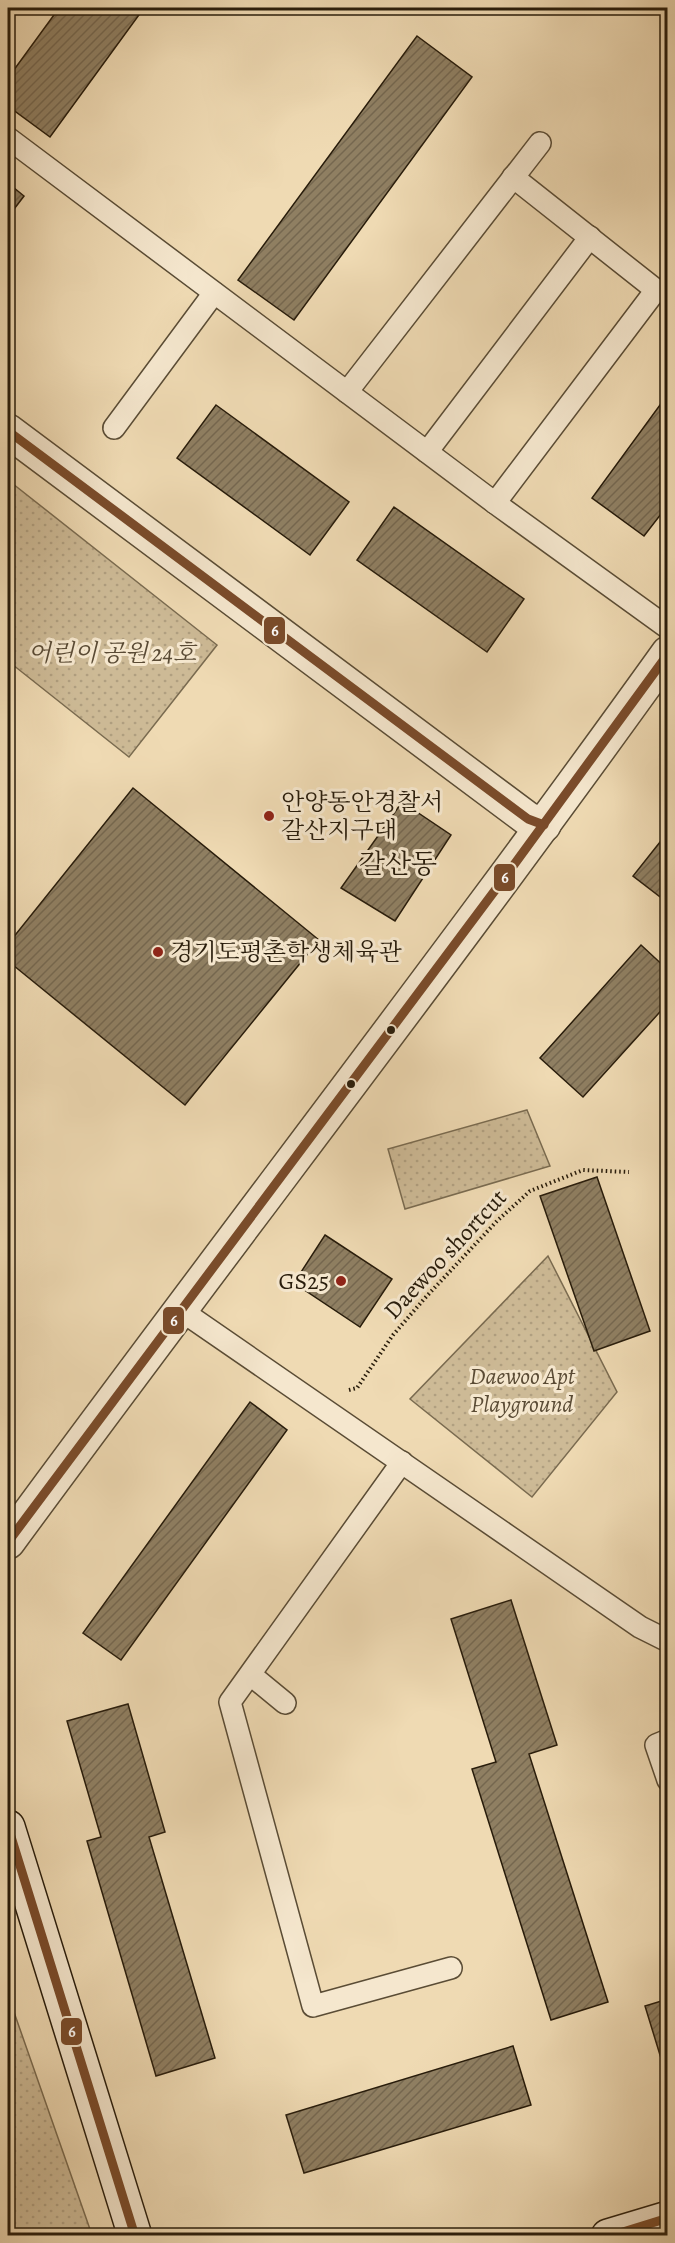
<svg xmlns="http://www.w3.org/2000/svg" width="675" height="2243" viewBox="0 0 675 2243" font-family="Alegreya,'Noto Serif KR',serif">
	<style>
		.grass { fill: url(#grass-dots); stroke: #7a6b50; stroke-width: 1.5 }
		.building { fill: url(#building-hatch); stroke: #281c0b; stroke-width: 1.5 }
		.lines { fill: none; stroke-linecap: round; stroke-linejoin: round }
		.lane-casing { stroke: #5a4c35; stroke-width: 24 }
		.street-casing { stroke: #5a4c35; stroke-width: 36 }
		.secondary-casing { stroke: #281c0b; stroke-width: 36 }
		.path { stroke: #281c0b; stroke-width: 4; stroke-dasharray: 1.5 3; stroke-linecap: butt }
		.lane { stroke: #f5e7ce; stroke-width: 21 }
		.street { stroke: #f5e7ce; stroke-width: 33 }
		.secondary { stroke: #f5e7ce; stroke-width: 33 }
		.bus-1-casing { stroke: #f5e7ce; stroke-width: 14 }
		.bus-1 { stroke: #7a4b2a; stroke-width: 9 }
		.poi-dot { fill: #8f2418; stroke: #f5e7ce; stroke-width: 2 }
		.bus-dot { fill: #281c0b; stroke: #f5e7ce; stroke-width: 2 }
		.labels { text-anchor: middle; stroke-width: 6; stroke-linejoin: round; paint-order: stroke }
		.park-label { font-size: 24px; font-style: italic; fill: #5a4b35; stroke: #f5e7ce }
		.poi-label { font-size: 24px; fill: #281c0b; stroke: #f5e7ce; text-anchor: start }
		.street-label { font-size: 24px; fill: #281c0b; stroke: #f5e7ce }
		.quarter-label { font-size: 27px; fill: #281c0b; stroke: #f5e7ce }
		.line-badge { stroke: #f5e7ce; stroke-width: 2 }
		.badge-label { font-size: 16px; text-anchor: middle; font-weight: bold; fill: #fff }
	</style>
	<defs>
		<pattern id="grass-dots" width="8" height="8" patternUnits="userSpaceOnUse" patternTransform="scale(1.5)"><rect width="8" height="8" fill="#cdba96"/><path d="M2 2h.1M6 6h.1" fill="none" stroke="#b09f80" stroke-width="1.8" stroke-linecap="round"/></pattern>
		<pattern id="building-hatch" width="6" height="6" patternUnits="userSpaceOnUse" patternTransform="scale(1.5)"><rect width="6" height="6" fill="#8f7f62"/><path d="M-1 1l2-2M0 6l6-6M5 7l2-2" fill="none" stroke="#75674f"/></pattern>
	</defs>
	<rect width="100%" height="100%" fill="#efdab3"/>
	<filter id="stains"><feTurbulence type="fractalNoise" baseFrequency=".00333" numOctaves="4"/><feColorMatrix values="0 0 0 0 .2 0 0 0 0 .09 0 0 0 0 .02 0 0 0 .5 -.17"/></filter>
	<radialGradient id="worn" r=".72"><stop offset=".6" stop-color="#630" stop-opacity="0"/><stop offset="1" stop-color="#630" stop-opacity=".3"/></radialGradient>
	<g class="grass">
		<polygon points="8,480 217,645 129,757 8,661"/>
		<polygon points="527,1110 550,1166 405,1209 388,1149"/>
		<polygon points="548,1256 617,1392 532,1497 410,1399"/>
		<polygon points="8,1995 92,2235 8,2235"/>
	</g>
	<g class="building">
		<polygon points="59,8 144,8 50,137 8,106 8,78"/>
		<polygon points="417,36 472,77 294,320 238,280"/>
		<polygon points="8,183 24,196 8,217"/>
		<polygon points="668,394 668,505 644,536 592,498"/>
		<polygon points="216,405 349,502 310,555 177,458"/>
		<polygon points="394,507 524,599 487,652 357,560"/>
		<polygon points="133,788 319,940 185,1105 8,961 8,944"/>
		<polygon points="402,802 451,835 395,921 341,888"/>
		<polygon points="668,832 668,903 633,876"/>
		<polygon points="641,945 668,970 668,1003 583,1097 540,1058"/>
		<polygon points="597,1177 650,1331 594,1351 540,1196"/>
		<polygon points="325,1235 392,1279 360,1327 294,1283"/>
		<polygon points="250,1402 287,1430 121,1660 83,1633"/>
		<polygon points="511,1600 557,1745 529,1754 608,2002 551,2020 472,1769 496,1762 451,1619"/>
		<polygon points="128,1704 165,1832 149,1837 215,2058 156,2076 87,1841 101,1837 67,1721"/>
		<polygon points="668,1999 668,2067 664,2068 645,2006"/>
		<polygon points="513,2046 531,2105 304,2173 286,2115"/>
	</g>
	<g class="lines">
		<g class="lane-casing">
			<g id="lane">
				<polyline points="8,138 495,503 668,628"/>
				<polyline points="347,392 540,143"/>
				<polyline points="114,428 214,293"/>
				<polyline points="427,452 590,237"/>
				<polyline points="495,503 656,290 513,177"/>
				<polyline points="179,1309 640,1627 668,1641"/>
				<polyline points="402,1462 230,1702 313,2006 451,1968"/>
				<polyline points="251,1675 285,1703"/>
				<polyline points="668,1740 656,1745 668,1780"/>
			</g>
		</g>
		<g class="street-casing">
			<g id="street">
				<polyline points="8,431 528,819 544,825"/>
				<path d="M8,1542c218,-297 445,-589 660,-889"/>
			</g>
		</g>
		<g class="secondary-casing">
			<g id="secondary">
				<polyline points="8,1827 135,2236"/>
				<polyline points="608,2236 668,2218"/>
			</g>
		</g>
		<g class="path">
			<polyline points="349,1390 357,1388 393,1335 425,1298 497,1221 530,1191 583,1170 629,1172"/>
			<polyline points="8,2217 14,2236"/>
		</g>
		<use href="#lane" class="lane"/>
		<use href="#street" class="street"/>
		<use href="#secondary" class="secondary"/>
		<g class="bus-1-casing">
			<g id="bus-1">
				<polyline points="8,431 528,819 544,825"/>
				<polyline points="8,1542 505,877 668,654"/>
				<polyline points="8,1827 135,2236"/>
				<polyline points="610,2236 668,2218"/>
			</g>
		</g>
		<use href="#bus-1" class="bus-1"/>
	</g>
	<g class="poi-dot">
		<circle cx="269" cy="816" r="6"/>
		<circle cx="158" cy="952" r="6"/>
		<circle cx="341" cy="1281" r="6"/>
	</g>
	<g class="bus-dot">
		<circle cx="391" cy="1030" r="5"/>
		<circle cx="351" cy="1084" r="5"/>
	</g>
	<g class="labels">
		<g class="park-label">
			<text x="112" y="661">어린이 공원 24호</text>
			<text x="522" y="1384">Daewoo Apt<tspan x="522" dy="28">Playground</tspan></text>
		</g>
		<g class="poi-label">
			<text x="281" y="810">안양동안경찰서<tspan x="281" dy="28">갈산지구대</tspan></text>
			<text x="170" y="960">경기도평촌학생체육관</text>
			<text x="329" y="1289" text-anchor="end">GS25</text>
		</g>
		<g class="street-label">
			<text transform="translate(445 1254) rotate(-47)" y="8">Daewoo shortcut</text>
		</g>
		<g class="quarter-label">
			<text x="398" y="873">갈산동</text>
		</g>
	</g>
	<g class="line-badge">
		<rect x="263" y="616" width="23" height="29" rx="6" fill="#7a4b2a"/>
		<rect x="493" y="863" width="23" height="29" rx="6" fill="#7a4b2a"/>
		<rect x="162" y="1306" width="23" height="29" rx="6" fill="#7a4b2a"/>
		<rect x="60" y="2017" width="23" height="29" rx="6" fill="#7a4b2a"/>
	</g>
	<g class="badge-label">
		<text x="275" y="636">6</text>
		<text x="505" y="883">6</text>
		<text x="174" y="1326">6</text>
		<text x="72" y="2037">6</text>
	</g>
	<rect width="675" height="2243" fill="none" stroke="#efdab3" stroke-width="30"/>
	<rect x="9" y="9" width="657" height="2225" fill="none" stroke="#281c0b" stroke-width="3"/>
	<rect x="15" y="15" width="645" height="2213" fill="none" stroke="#281c0b" stroke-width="1.5"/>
	<rect width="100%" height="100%" filter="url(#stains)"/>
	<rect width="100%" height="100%" fill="url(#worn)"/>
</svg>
